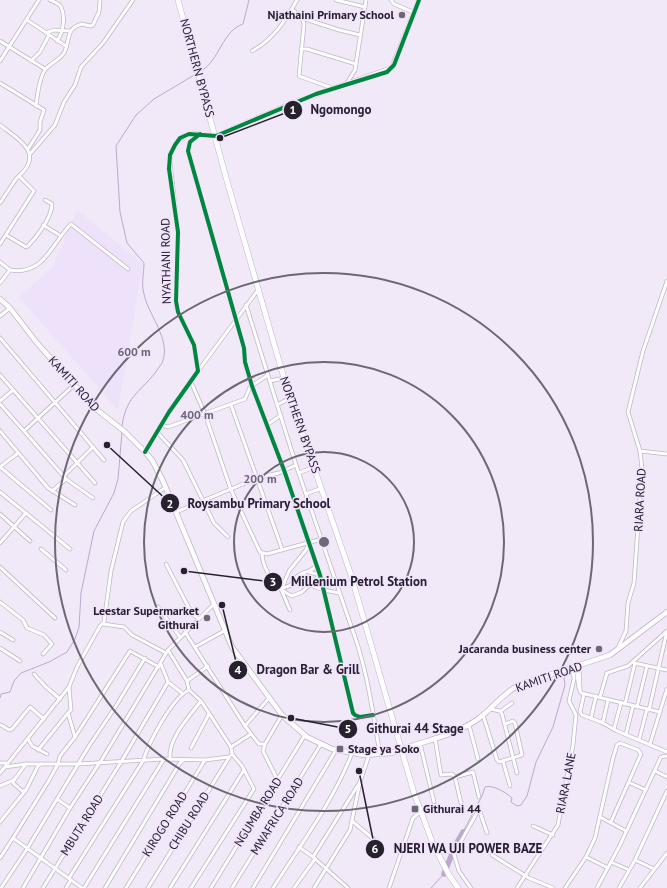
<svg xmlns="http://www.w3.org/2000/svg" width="667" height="888" viewBox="0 0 667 888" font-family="'PT Sans',sans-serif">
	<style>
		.built { fill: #eee1fa }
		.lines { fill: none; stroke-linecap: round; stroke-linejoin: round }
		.stream { stroke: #bca9cd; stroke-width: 1 }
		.river { stroke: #bca9cd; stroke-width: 5.5 }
		.minor-casing { stroke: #beb8c4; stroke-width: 4.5 }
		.tertiary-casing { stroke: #beb8c4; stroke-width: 5.5 }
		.secondary-casing { stroke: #beb8c4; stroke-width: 6 }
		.primary-casing { stroke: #beb8c4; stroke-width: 6 }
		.minor { stroke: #fdfcfe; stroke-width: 3 }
		.tertiary { stroke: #fdfcfe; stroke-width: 4 }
		.secondary { stroke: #fdfcfe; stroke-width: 4.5 }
		.primary { stroke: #fdfcfe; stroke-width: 5 }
		.secondary-bridge-casing { stroke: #beb8c4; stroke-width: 6; stroke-linecap: butt }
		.secondary-bridge { stroke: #fdfcfe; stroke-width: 4.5 }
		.cycleway-casing { stroke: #f1e3fe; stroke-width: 6 }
		.cycleway { stroke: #00873e; stroke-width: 4 }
		.ring { fill: none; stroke: #6e6774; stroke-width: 2 }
		.poi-dot { fill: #6e6774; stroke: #f1e3fe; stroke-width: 1.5 }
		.labels { text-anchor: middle; stroke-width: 3; stroke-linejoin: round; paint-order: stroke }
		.poi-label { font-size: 12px; font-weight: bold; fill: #27212d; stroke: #f1e3fe; text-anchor: end }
		.street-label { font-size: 12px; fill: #27212d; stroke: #f1e3fe }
		.centre { fill: #6e6774; stroke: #f1e3fe; stroke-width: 2 }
		.ring-label { font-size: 12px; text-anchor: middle; font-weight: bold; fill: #6e6774; stroke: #f1e3fe; stroke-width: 3; stroke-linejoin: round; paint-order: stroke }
		.leader { fill: none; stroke: #27212d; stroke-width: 1.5 }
		.callout-dot { fill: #27212d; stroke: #f1e3fe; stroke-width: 1.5 }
		.mark-label { font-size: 12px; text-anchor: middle; font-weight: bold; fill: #fff }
		.callout-label { font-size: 13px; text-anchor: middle; font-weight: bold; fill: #27212d; stroke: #f1e3fe; stroke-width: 3; stroke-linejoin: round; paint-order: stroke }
	</style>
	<rect width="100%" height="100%" fill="#f1e9f8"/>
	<polygon class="built" points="77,210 143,264 118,410 19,297 52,268"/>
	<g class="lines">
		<g class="stream">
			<path d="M201,71c19,-11 21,-40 42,-47l6,-24"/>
			<path d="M122,426c4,-29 16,-32 33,-53 2,-3 5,-7 7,-10 10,-23 -14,-48 -18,-69 -3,-10 0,-21 0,-31l-17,-20 -7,-31 -4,-66 20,-31 18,-16 42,-25"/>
			<polyline points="0,698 1,694 10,692 14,681 21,673 49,662 67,652 75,639 79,627 81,593 94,531 114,493 118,479 122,432"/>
			<path d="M463,832l19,-36 3,-9c7,-3 22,6 27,11l-1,4 6,4 4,-1 6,-9 9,-34 17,-35 12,-42 -1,-6 1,-6"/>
			<polyline points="431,888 444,874"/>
		</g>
		<polyline class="river" points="444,874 455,846 463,832"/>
		<g class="minor-casing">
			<g id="minor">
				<path d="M50,0c4,2 9,3 11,7 5,10 2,26 -4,34"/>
				<polyline points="336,0 365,7"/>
				<polyline points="391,0 394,4 415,13"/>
				<polyline points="292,9 302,18 304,24 299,76 332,88"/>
				<polyline points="302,18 339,30 360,35"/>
				<polyline points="27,20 66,46"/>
				<polyline points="46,33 54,30 70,31"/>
				<polyline points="0,41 45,69"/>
				<polyline points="301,49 307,49 356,64"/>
				<path d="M252,51c22,-12 33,-30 45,-51"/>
				<polyline points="0,61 39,0"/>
				<polyline points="31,61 40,52 49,35"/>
				<polyline points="0,83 44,110 40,122 40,130 28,149"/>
				<polyline points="347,83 355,70 366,0"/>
				<path d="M36,106c1,-9 4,-29 9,-36 5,-7 17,-11 20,-19 5,-12 1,-23 17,-27l8,2 3,-1 6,-13 1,-12"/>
				<path d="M0,125c18,14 45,28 19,51l15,15 -34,53"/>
				<polyline points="200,134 190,142 188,151 244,348 245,362 252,386 284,470 320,575 353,713 355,715 360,717 373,715"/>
				<polyline points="30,154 55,125 64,102 75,85 81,67 103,43 133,0"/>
				<polyline points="0,203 16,179 19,176"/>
				<polyline points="43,225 61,236"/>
				<path d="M6,235l20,12 2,-1c9,-9 24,-29 24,-42l-7,-4"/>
				<polyline points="0,262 10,270 0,283"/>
				<path d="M10,270c34,6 42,-27 61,-46l57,45"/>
				<path d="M246,305l50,160 54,158c17,44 22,85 30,131"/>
				<polyline points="0,316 10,308"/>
				<polyline points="0,338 104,460"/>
				<polyline points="198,371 258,290"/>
				<polyline points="0,375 95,483"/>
				<polyline points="270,381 284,378"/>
				<polyline points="191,382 205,414 231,490 260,552 267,554 322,539"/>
				<polyline points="0,401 13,390"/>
				<polyline points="0,404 24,431 74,385"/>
				<polyline points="231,405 282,549"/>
				<polyline points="277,405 290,398"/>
				<polyline points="161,425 168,427 245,399 250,387 268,375"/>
				<polyline points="267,425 281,415"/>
				<polyline points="0,431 48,488 75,505"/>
				<polyline points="24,431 66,479 93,498"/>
				<polyline points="157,432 183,460 214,523 228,537"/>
				<polyline points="640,451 667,454"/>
				<polyline points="145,452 169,412 198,371 194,345 176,307 178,232 170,162 172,150 177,142 184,136 193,133 216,136"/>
				<polyline points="0,467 51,510"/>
				<polyline points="0,467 18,453"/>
				<polyline points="299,473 314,467"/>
				<polyline points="64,476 93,447"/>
				<polyline points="52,491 66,479"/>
				<polyline points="0,492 70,549"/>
				<polyline points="306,494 322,488"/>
				<polyline points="176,512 260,477 279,473 296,465"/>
				<polyline points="0,514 30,541"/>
				<polyline points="0,543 26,513"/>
				<polyline points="41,549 66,570"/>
				<path d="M262,553c0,17 16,37 30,43l10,-4 18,-17"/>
				<polyline points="166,564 192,614 198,618"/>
				<polyline points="0,567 55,618"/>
				<polyline points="309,572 320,575"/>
				<polyline points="295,580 300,580 304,574"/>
				<polyline points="310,585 324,590 339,593"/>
				<polyline points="282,588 289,571 306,550 309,542"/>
				<path d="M282,588c14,-2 10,-9 17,-13 7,-4 11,-3 18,-9"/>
				<polyline points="281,589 290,610"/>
				<polyline points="0,602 23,620 27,628 44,635 52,644 43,654"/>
				<polyline points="158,607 180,637"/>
				<polyline points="103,624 124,627 132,635 166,653"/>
				<polyline points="0,632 13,640"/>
				<polyline points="185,632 245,726 259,744 265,744"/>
				<polyline points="195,647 224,631"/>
				<polyline points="0,648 20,661"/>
				<polyline points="618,648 626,631 628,603 634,583 642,469 640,451 628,412 643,351 667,281"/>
				<polyline points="168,650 187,681 189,690 201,701 231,747"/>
				<polyline points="634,663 667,670"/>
				<polyline points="579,667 580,689"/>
				<polyline points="576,668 579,688 581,693 660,712"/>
				<polyline points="34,674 46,687 60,699"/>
				<polyline points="187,681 208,666"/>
				<polyline points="168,682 182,693"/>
				<polyline points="69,687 71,710 68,713 75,737"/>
				<polyline points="584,694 580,712 582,715 601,722 617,731 667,752"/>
				<polyline points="600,697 607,673 628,666 667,631"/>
				<polyline points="625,704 635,663"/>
				<polyline points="637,707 647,666"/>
				<polyline points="490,709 500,711 502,714 517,773"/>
				<polyline points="649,710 667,631"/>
				<polyline points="501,711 512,703"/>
				<polyline points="483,715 497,760 499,762 522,755 515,723 513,721 505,724"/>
				<polyline points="591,718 596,696"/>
				<polyline points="603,722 608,700"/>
				<polyline points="1,725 9,730 12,729 30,707 44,719"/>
				<polyline points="469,725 478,759"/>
				<polyline points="245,726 269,698"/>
				<polyline points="614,729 621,703"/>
				<polyline points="626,734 633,706"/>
				<polyline points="435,738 441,775 452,774 455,777 461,803"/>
				<polyline points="28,739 32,746 47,754"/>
				<polyline points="639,740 647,709"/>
				<polyline points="420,743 434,802"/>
				<polyline points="650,744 667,689"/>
				<polyline points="191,748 209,714"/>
				<polyline points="38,750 68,713"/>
				<path d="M170,759c-2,-21 19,-42 31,-58"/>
				<polyline points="101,761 168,650 214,604"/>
				<polyline points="503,761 510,786"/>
				<polyline points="0,763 7,763"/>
				<polyline points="5,767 26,764 78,764 164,759 205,760 229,757"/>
				<polyline points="655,771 667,777"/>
				<polyline points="0,773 69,687 77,667 100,626 104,622 111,571 123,522 131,511 166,487"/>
				<polyline points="455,777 473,772 479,797"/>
				<polyline points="14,781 13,783 22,791 26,790"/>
				<polyline points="278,781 263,751 265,744 282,715"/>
				<polyline points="630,783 646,790"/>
				<polyline points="0,786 14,780 26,764"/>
				<polyline points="57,799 70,808"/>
				<polyline points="600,817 626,831"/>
				<polyline points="352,821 377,842"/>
				<polyline points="0,822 26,790 38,766 41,764"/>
				<polyline points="533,826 553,835"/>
				<polyline points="13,838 48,782 58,764 60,756 75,737 130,651 159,667"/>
				<polyline points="299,847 313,857 348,888"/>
				<polyline points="492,855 529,878 553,888"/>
				<polyline points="313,857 360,782"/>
				<polyline points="586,857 608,868"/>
				<polyline points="0,858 13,838 82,888"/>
				<polyline points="635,860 654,869"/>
				<polyline points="611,862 629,870"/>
				<path d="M69,878l74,-117c6,-19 29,-63 46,-71"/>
				<polyline points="1,888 27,849 89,746 116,706 145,658"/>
				<polyline points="23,888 70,808 100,762"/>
				<polyline points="43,888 121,762 168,682 161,664"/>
				<polyline points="66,888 71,880"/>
				<polyline points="84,888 164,759"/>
				<polyline points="105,888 180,763 184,760"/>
				<polyline points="126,888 205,760"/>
				<polyline points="148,888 230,756"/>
				<polyline points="170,888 244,770"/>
				<polyline points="191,888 254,789 242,766 232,754 231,747 251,734"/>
				<polyline points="211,888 305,735"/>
				<polyline points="232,888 321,744"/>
				<polyline points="253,888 336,750"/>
				<path d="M273,888c28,-44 60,-86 79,-135"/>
				<polyline points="294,888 315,859"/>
				<polyline points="314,888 350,830 360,782 369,755"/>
				<polyline points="389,888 413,818 420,812"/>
				<polyline points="471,888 459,871 454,854 479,809 487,833"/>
				<polyline points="517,888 558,825 573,745 576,715 569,701 574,679 573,668"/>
				<polyline points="565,888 586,857 595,838 613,758 617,745 620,743 638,750 641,754 611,822"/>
				<polyline points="597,888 619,847 661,757 667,756"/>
				<polyline points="619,888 635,860 667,791"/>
				<polyline points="640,888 667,853"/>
			</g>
		</g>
		<g class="tertiary-casing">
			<polyline id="tertiary" points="216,136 295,102 392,68 419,0"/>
		</g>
		<g class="secondary-casing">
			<g id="secondary">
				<polyline points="0,299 10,308 37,343 96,409 124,431 145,452 152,460 163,481 232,647 282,715 307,737 332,749 364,755 391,753"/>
				<path d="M415,745c22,-7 45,-13 63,-26 14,-10 25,-26 41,-34l91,-30 57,-43"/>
			</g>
		</g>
		<g class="primary-casing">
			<polyline id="primary" points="178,0 227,181 288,392 351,575 414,793 433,844 449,875 458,888"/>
		</g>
		<use href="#minor" class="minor"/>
		<use href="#tertiary" class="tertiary"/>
		<use href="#secondary" class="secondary"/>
		<use href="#primary" class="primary"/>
		<g class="secondary-bridge-casing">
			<polyline id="secondary-bridge" points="391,753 415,745"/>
		</g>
		<use href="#secondary-bridge" class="secondary-bridge"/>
		<g class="cycleway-casing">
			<g id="cycleway">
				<polyline points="200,134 190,142 188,151 244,348 245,362 252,386 284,470 320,575 353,713 355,715 360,717 373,715"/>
				<polyline points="145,452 169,412 198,371 194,345 178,312 176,301 178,232 169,169 170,155 175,145 180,138 189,134 216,136 316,94 387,72 394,65 419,0"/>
			</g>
		</g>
		<use href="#cycleway" class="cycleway"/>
	</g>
	<g class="ring">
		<circle cx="324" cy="542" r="90"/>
		<circle cx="324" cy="542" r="180"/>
		<circle cx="324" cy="542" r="269"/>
	</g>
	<g class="poi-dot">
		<circle cx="402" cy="15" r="4"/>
		<circle cx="207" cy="618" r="4"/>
		<circle cx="599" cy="649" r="4"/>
		<rect x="336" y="745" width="8" height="8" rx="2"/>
		<rect x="411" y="805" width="8" height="8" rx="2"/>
	</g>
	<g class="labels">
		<g class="poi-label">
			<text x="394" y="19">Njathaini Primary School</text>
			<text x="199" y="615">Leestar Supermarket<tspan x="199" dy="14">Githurai</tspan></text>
			<text x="591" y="653">Jacaranda business center</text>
			<text x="348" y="753" text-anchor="start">Stage ya Soko</text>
			<text x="423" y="813" text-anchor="start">Githurai 44</text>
		</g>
		<g class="street-label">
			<text transform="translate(197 68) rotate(75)" y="4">NORTHERN BYPASS</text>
			<text transform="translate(166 261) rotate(-91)" y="4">NYATHANI ROAD</text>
			<text transform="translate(74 384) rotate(48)" y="4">KAMITI ROAD</text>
			<text transform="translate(300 425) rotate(71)" y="4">NORTHERN BYPASS</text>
			<text transform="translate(640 500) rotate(-87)" y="4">RIARA ROAD</text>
			<text transform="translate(549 677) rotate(-19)" y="4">KAMITI ROAD</text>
			<text transform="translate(566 783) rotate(-79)" y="4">RIARA LANE</text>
			<text transform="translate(258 812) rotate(-58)" y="4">NGUMBA ROAD</text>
			<text transform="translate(277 816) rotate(-58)" y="4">MWAFRICA ROAD</text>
			<text transform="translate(189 821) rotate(-58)" y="4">CHIBU ROAD</text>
			<text transform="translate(165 824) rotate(-58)" y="4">KIROGO ROAD</text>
			<text transform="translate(82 825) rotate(-58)" y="4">MBUTA ROAD</text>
		</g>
	</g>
	<circle cx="324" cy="542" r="6" class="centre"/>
	<g class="ring-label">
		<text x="134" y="356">600 m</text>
		<text x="197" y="419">400 m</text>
		<text x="260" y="483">200 m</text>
	</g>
	<path class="leader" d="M220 138L293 110M107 445L170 503M184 571L273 582M222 605L238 670M291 718L348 729M359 771L375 849"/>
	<g class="callout-dot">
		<circle cx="220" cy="138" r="4"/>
		<circle cx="107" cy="445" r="4"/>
		<circle cx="184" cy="571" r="4"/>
		<circle cx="222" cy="605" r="4"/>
		<circle cx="291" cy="718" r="4"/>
		<circle cx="359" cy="771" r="4"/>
		<circle cx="293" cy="110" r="10"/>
		<circle cx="170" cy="503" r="10"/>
		<circle cx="273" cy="582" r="10"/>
		<circle cx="238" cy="670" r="10"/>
		<circle cx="348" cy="729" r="10"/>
		<circle cx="375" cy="849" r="10"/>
	</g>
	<g class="mark-label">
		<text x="293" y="114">1</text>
		<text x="170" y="508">2</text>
		<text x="273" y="586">3</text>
		<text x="238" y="674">4</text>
		<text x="348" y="733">5</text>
		<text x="375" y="853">6</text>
	</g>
	<g class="callout-label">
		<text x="341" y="114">Ngomongo</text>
		<text x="259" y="508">Roysambu Primary School</text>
		<text x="359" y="586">Millenium Petrol Station</text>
		<text x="308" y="674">Dragon Bar &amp; Grill</text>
		<text x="415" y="733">Githurai 44 Stage</text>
		<text x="468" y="853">NJERI WA UJI POWER BAZE</text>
	</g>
</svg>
